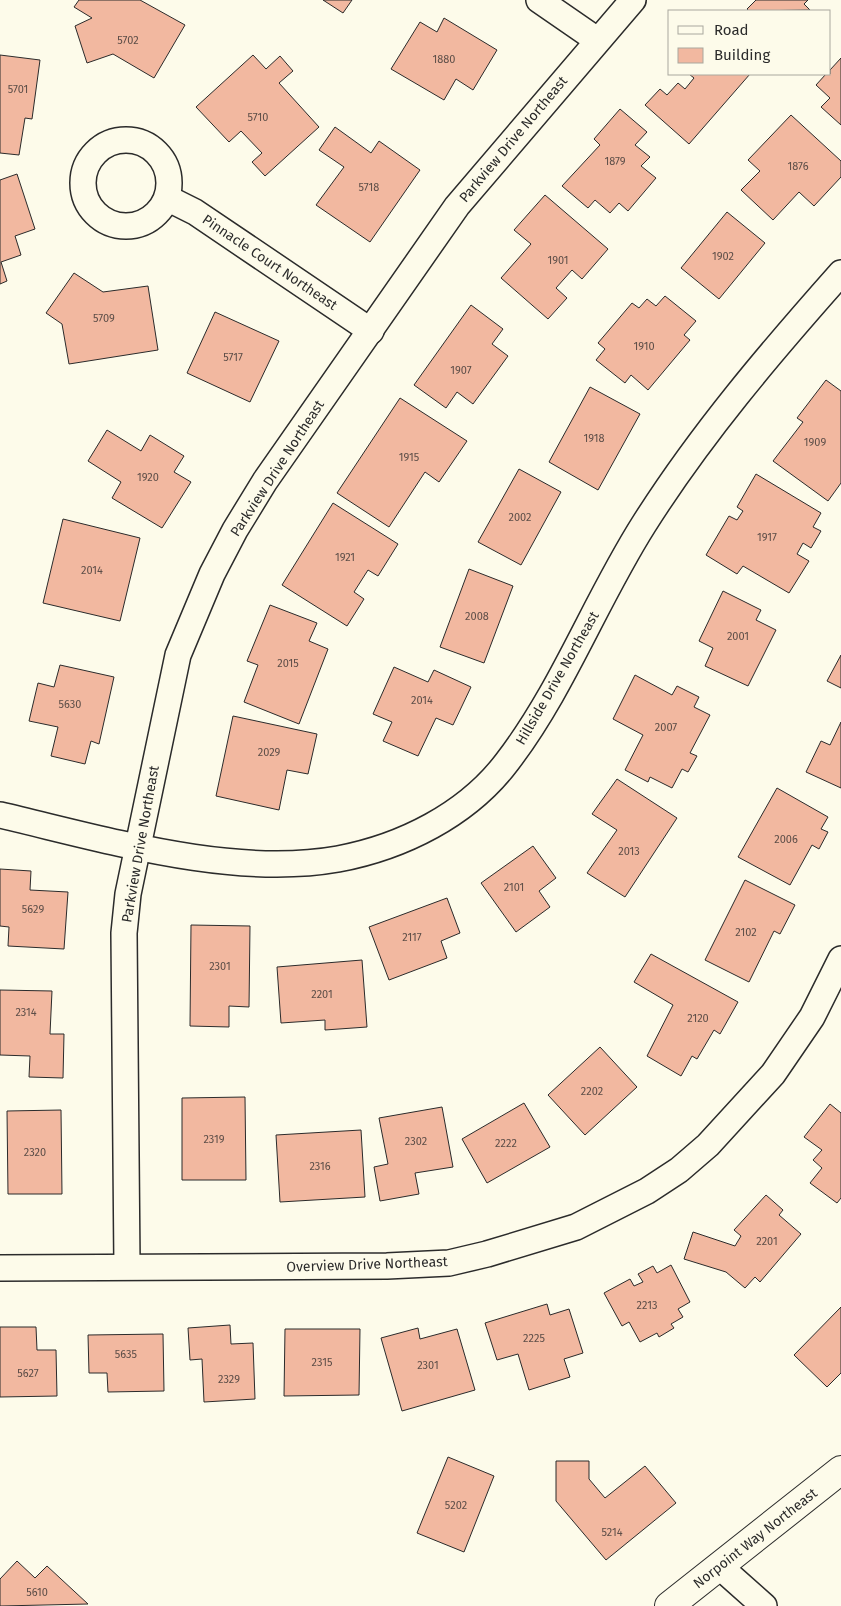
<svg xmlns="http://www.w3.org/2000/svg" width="841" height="1606" viewBox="0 0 841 1606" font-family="'Fira Sans',sans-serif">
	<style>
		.building { fill: #f2b8a0; stroke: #2b2b2b }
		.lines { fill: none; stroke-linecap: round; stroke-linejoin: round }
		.street-casing { stroke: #2b2b2b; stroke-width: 28 }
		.secondary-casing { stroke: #2b2b2b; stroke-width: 30 }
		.street { stroke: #fdfbea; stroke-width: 25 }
		.secondary { stroke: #fdfbea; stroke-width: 28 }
		.labels { text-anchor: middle; stroke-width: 4; stroke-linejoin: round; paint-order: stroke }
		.number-label { font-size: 11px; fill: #5d4e48 }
		.street-label { font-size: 14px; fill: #2b2b2b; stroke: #fdfbea }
	</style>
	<rect width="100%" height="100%" fill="#fdfbea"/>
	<g class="building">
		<polygon points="79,0 140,0 185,25 154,78 113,54 87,63 75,26 92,18 74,7"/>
		<polygon points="323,0 352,0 343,13"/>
		<polygon points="756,0 808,0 804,4 810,10 749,11 747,9"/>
		<polygon points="444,18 497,50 473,90 456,79 444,100 391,69 420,22 437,32"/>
		<polygon points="0,55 40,60 32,119 25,118 19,155 0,153"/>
		<polygon points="253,55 266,69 280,56 293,71 279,83 319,127 265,176 252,162 262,153 241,131 229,142 196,107"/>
		<polygon points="841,58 841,125 821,107 830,98 816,85 826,74 830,74 830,70"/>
		<polygon points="689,74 750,74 689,144 645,105 660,89 667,95 678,83 685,89 694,78"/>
		<polygon points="620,109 647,132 635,145 650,157 641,166 656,178 628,211 619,203 610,213 595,200 588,208 562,186 600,145 594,139"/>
		<polygon points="791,115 841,161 841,177 814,206 799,192 773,220 741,190 760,171 748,160"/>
		<polygon points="335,127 371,153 379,141 420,170 370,242 316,205 344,167 319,150"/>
		<polygon points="17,174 35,229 15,236 21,255 1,262 7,281 0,284 0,180"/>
		<polygon points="545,195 608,249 582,279 572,270 556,288 567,298 548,319 501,278 531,244 514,230"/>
		<polygon points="727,212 765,243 719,299 681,268"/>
		<polygon points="74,273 103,292 148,286 158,350 69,364 62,324 46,313"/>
		<polygon points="665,296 696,321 684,335 690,340 648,390 631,375 625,383 596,360 605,349 598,343 632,303 639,308 647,299 656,306"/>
		<polygon points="471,305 503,329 492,344 508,356 473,404 457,392 446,408 414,385"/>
		<polygon points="215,312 279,341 250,402 187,373"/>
		<polygon points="826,380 841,391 841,483 828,501 773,461 803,422 797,418"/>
		<polygon points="590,387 640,414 598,490 549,462"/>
		<polygon points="400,398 467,441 439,482 425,472 389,527 337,493"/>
		<polygon points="107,430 141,451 150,435 184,456 174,472 191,482 162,528 112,498 121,482 88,461"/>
		<polygon points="519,469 561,492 521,565 478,542"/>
		<polygon points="756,474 821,513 813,527 821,531 811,548 803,543 797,554 809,561 789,593 743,566 737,574 706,555 729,516 737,520 743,511 737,507"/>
		<polygon points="333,503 398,544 378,576 368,570 354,592 364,599 347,626 282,585"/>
		<polygon points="63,519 140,538 120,621 43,603"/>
		<polygon points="469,569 513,586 484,663 440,647"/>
		<polygon points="723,591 761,610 756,620 776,630 748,686 705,666 713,648 699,641"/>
		<polygon points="270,605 317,623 309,641 328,649 299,724 244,702 258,665 247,661"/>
		<polygon points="841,655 841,688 827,681"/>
		<polygon points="60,665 114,677 99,744 91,741 85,764 51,756 58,727 29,721 38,683 54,687"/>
		<polygon points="394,667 428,682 434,670 471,687 453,725 436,718 418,756 383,741 392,722 373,714"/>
		<polygon points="635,675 672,695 677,686 699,697 694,707 710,715 690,753 697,756 688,772 682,769 672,788 650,777 648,782 625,770 643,735 613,719"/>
		<polygon points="233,716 317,734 308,774 287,770 279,810 216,796"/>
		<polygon points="841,722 841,788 806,772 821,741 830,745"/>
		<polygon points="617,779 677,818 625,897 587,873 617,830 592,814"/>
		<polygon points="777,788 828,817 821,829 828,832 819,849 812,845 790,885 738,857"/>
		<polygon points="533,846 556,878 539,891 550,907 516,932 481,883"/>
		<polygon points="0,869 31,871 30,890 68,892 64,949 8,946 9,927 0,926"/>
		<polygon points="745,880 795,905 780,934 774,931 749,982 705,960"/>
		<polygon points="447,898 460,933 441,941 447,958 389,980 369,927"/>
		<polygon points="191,925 250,926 249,1007 229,1006 229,1027 190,1026"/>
		<polygon points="651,954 738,1002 720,1034 714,1030 697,1059 692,1056 681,1076 647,1056 673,1005 634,982"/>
		<polygon points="362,960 367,1027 325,1030 325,1020 281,1023 277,967"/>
		<polygon points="0,990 52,991 50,1034 64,1034 63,1078 29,1077 30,1056 0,1055"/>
		<polygon points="600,1047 637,1087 585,1135 548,1095"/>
		<polygon points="245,1097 246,1180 182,1180 182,1098"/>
		<polygon points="524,1103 550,1147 487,1183 462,1139"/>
		<polygon points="830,1104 841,1113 841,1198 837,1203 810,1183 822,1168 813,1160 822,1150 804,1137"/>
		<polygon points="442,1107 453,1167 415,1173 419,1194 380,1201 374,1167 388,1164 379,1118"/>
		<polygon points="61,1110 62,1194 8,1194 7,1111"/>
		<polygon points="361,1130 365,1197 280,1202 276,1135"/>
		<polygon points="766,1195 783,1210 779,1215 801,1234 760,1282 755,1277 745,1288 726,1272 684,1259 693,1232 735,1246 741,1236 734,1230"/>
		<polygon points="671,1265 690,1302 678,1309 683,1317 671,1324 674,1328 659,1337 657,1333 640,1342 629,1322 622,1326 604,1293 630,1279 634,1286 643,1282 638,1274 653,1266 657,1273"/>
		<polygon points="547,1304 550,1315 569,1309 583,1353 564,1359 570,1377 529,1390 518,1354 497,1360 485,1323"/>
		<polygon points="841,1307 841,1373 827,1387 794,1355"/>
		<polygon points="230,1325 231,1344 253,1343 255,1399 204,1402 202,1359 190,1360 188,1328"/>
		<polygon points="0,1327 36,1327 37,1350 56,1350 57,1396 0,1397"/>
		<polygon points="418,1328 420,1339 457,1329 475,1390 402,1411 381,1338"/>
		<polygon points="285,1329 360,1329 359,1395 284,1396"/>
		<polygon points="163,1334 164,1391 108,1392 107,1373 89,1373 88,1335"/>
		<polygon points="448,1457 494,1476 464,1552 417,1533"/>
		<polygon points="556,1461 589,1461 589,1479 605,1498 645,1466 676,1503 606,1560 556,1501"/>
		<polygon points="17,1561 35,1578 47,1566 88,1604 0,1606 0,1579"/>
	</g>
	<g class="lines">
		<g class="street-casing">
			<g id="street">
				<polyline points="539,0 597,40"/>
				<circle cx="126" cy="183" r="43"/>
				<polyline points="167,198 195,212 371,331"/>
				<path d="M0,815c104,24 231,63 338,44 64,-12 129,-44 169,-97 56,-73 88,-161 137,-238 57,-90 126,-171 197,-251"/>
				<polyline points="127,1266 124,933 128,894 178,655 212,574 235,530 265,481 457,206 633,0"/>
				<polyline points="0,1268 387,1266 449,1263 487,1254 576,1227 647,1191 679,1170 708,1145 773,1074 812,1017 841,959"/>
				<polyline points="719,1566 764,1606"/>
			</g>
		</g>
		<g class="secondary-casing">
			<polyline id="secondary" points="669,1606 841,1470"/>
		</g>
		<use href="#street" class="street"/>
		<use href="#secondary" class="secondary"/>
	</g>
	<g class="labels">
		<g class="number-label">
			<text x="128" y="44">5702</text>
			<text x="444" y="63">1880</text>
			<text x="18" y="93">5701</text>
			<text x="258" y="121">5710</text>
			<text x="615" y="165">1879</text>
			<text x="798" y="170">1876</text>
			<text x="369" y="191">5718</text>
			<text x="723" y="260">1902</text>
			<text x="558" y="264">1901</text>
			<text x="104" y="322">5709</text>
			<text x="644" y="350">1910</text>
			<text x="233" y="361">5717</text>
			<text x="461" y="374">1907</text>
			<text x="594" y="442">1918</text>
			<text x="815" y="446">1909</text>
			<text x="409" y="461">1915</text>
			<text x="148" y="481">1920</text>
			<text x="520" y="521">2002</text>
			<text x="767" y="541">1917</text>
			<text x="345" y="561">1921</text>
			<text x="92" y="574">2014</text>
			<text x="477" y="620">2008</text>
			<text x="738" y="640">2001</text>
			<text x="288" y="667">2015</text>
			<text x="422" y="704">2014</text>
			<text x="70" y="708">5630</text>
			<text x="666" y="731">2007</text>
			<text x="269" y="756">2029</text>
			<text x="786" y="843">2006</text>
			<text x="629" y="855">2013</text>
			<text x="514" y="891">2101</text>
			<text x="33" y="913">5629</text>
			<text x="746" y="936">2102</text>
			<text x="412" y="941">2117</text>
			<text x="220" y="970">2301</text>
			<text x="322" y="998">2201</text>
			<text x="26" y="1016">2314</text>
			<text x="698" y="1022">2120</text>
			<text x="592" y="1095">2202</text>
			<text x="214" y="1143">2319</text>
			<text x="416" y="1145">2302</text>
			<text x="506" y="1147">2222</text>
			<text x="35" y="1156">2320</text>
			<text x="320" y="1170">2316</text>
			<text x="767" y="1245">2201</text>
			<text x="647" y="1309">2213</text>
			<text x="534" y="1342">2225</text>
			<text x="126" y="1358">5635</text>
			<text x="322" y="1366">2315</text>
			<text x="428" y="1369">2301</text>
			<text x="28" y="1377">5627</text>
			<text x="229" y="1383">2329</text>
			<text x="456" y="1509">5202</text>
			<text x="612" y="1536">5214</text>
			<text x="37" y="1596">5610</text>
		</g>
		<g class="street-label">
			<text transform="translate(513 139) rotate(-50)" y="5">Parkview Drive Northeast</text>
			<text transform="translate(270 262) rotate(34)" y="5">Pinnacle Court Northeast</text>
			<text transform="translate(277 468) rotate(-57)" y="5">Parkview Drive Northeast</text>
			<text transform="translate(557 678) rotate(-60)" y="5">Hillside Drive Northeast</text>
			<text transform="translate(140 844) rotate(-80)" y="5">Parkview Drive Northeast</text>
			<text transform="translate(367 1264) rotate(-2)" y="5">Overview Drive Northeast</text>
			<text transform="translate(755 1538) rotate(-38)" y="5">Norpoint Way Northeast</text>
		</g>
	</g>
	<rect x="668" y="10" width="162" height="65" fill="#fdfbea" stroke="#a9a89e"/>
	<rect x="678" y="26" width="25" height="8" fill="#fdfbea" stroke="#a9a89e"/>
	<text x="714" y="35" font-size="15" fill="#2b2b2b">Road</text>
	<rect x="678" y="48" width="25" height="15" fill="#f2b8a0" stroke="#a9a89e"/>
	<text x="714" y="60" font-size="15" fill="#2b2b2b">Building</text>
</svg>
